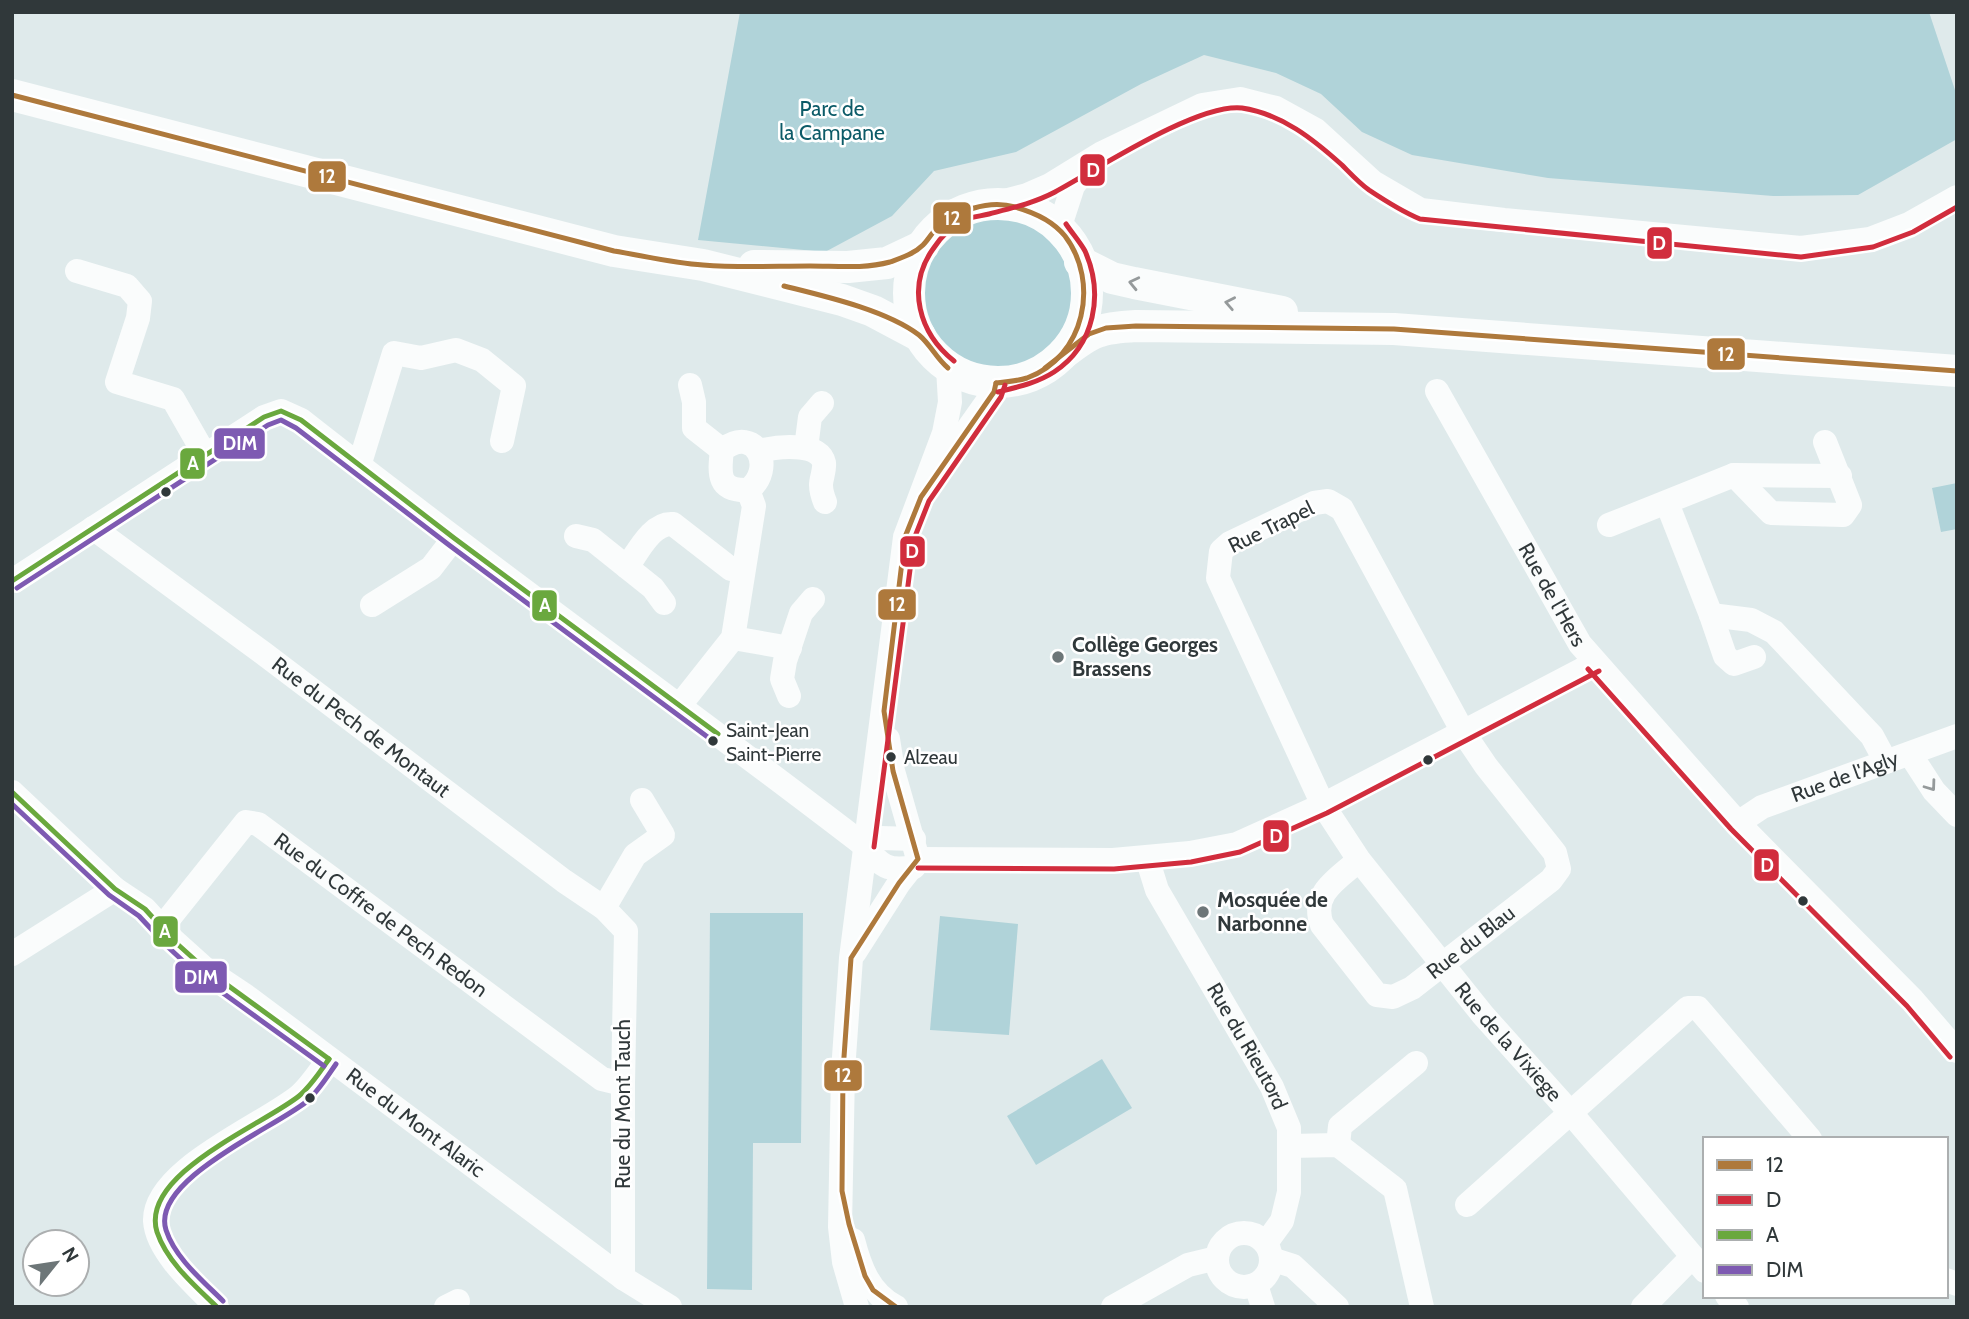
<svg xmlns="http://www.w3.org/2000/svg" width="1969" height="1319" viewBox="0 0 1969 1319" font-family="Cabin,sans-serif">
	<style>
		.green { fill: #b0d3d9 }
		.lines { fill: none; stroke-linecap: round; stroke-linejoin: round }
		.minor { stroke: #fafcfc; stroke-width: 24 }
		.major { stroke: #fafcfc; stroke-width: 32 }
		.bus-1-casing { stroke: #fff; stroke-width: 10 }
		.bus-2-casing { stroke: #fff; stroke-width: 10 }
		.bus-3-casing { stroke: #fff; stroke-width: 10 }
		.bus-4-casing { stroke: #fff; stroke-width: 10 }
		.bus-1 { stroke: #ae793c; stroke-width: 5 }
		.bus-2 { stroke: #d12d3d; stroke-width: 5 }
		.bus-3 { stroke: #6aa83e; stroke-width: 5 }
		.bus-4 { stroke: #7e5ab2; stroke-width: 5 }
		.oneway { stroke: #959a9b }
		.bus-dot { fill: #30383a; stroke: #fff; stroke-width: 2.5 }
		.poi-dot { fill: #6d7678; stroke: #fff; stroke-width: 2.5 }
		.labels { text-anchor: middle; stroke-width: 5; stroke-linejoin: round; paint-order: stroke }
		.bus-label { font-size: 19px; fill: #30383a; stroke: #fff; text-anchor: start }
		.park-label { font-size: 21px; fill: #0c5b68; stroke: #fff }
		.street-label { font-size: 21px; fill: #30383a; stroke: #fff }
		.poi-label { font-size: 21px; font-weight: bold; fill: #30383a; stroke: #fff; text-anchor: start }
		.line-badge { stroke: #fff; stroke-width: 2.5 }
		.badge-label { font-size: 19px; text-anchor: middle; font-weight: bold; fill: #fff }
	</style>
	<rect width="100%" height="100%" fill="#dfeaeb"/>
	<g class="green">
		<polygon points="740,12 1929,12 1957,96 1957,139 1858,195 1773,196 1548,178 1412,155 1362,132 1321,94 1276,73 1204,55 1141,84 1016,152 934,171 892,216 825,252 698,240"/>
		<circle cx="998" cy="293" r="78"/>
		<polygon points="1957,483 1957,529 1941,532 1932,488"/>
		<polygon points="710,913 803,913 801,1143 753,1143 752,1290 707,1289"/>
		<polygon points="940,916 1018,924 1009,1035 930,1030"/>
		<polygon points="1102,1059 1132,1108 1036,1165 1007,1116"/>
	</g>
	<g class="lines">
		<g class="minor">
			<polyline points="989,205 1027,195 1050,185 1102,153 1202,105 1240,99 1276,108 1316,130 1373,182 1421,210 1504,220 1801,248 1870,239 1909,224 1957,197"/>
			<polyline points="1059,229 1073,186 1089,165"/>
			<polyline points="77,271 127,286 140,301 138,318 117,382 173,399 205,455"/>
			<polyline points="690,385 694,402 694,428 722,450"/>
			<path id="s1" d="M1437,391l143,253 158,179 175,177 44,51"/>
			<polyline points="806,448 810,417 822,403"/>
			<path d="M759,451c16,-4 60,-10 65,12 1,8 -3,15 -3,22 0,6 2,12 4,17"/>
			<polyline points="359,466 394,353 421,358 456,350 482,360 514,386 502,441"/>
			<polyline points="941,467 994,392 996,383"/>
			<polyline points="1734,475 1771,513 1843,515 1850,505 1825,442"/>
			<polyline points="1667,503 1711,615 1725,656 1734,664 1754,657"/>
			<polyline points="1609,525 1734,475 1840,476"/>
			<path id="s2" d="M93,528l170,125 301,228 40,27 22,23 -3,153v194"/>
			<polyline points="576,536 593,540 653,588 664,603"/>
			<path d="M627,567c11,-15 25,-45 46,-43l58,45 11,2"/>
			<path d="M12,581l252,-164 17,-6 20,9c185,146 377,282 564,426 15,20 23,26 49,21"/>
			<polyline points="372,605 431,568 454,538"/>
			<polyline points="1711,615 1751,620 1774,632 1872,736 1886,762"/>
			<polyline points="733,638 790,648"/>
			<polyline points="789,696 782,679 785,661 801,613 813,599"/>
			<path d="M680,705l53,-67 21,-132 -6,-16c-30,1 -29,-15 -26,-40 35,-27 54,20 26,40"/>
			<polyline points="1910,754 1934,791 1957,815"/>
			<path id="s3" d="M12,792l103,97 30,20 29,32 30,27 42,28 377,282 47,29"/>
			<path id="s4" d="M1738,823l24,-16 195,-71"/>
			<polyline points="865,846 880,838 914,839"/>
			<path id="s5" d="M1147,858l10,32 115,197 17,41v64l-7,29 -16,22"/>
			<polyline points="918,859 1113,860 1190,853 1237,844 1323,805 1595,663"/>
			<path id="s6" d="M1359,860c-21,19 -49,33 -37,65l55,70 16,2 19,-9 139,-108 8,-11 -4,-16 -69,-87 -23,-34 -121,-223 -14,-8 -14,2 -84,40 -9,8 -3,27 105,227 36,55 124,155 87,97 135,159"/>
			<polyline points="604,908 635,855 663,835 642,800"/>
			<path id="s7" d="M163,926l83,-104 12,2 344,255 21,5"/>
			<polyline points="855,952 899,883 918,859 893,771 888,739"/>
			<polyline points="12,954 115,889"/>
			<polyline points="1338,1145 1340,1126 1416,1063"/>
			<polyline points="1290,1146 1338,1145 1395,1189 1422,1307"/>
			<polyline points="1467,1205 1688,1008 1698,1008 1810,1139"/>
			<circle cx="1244" cy="1260" r="27"/>
			<path d="M853,1240c7,27 16,53 43,67"/>
			<polyline points="1271,1259 1293,1266 1337,1307"/>
			<polyline points="1946,1280 1957,1284"/>
			<polyline points="1256,1285 1263,1307"/>
			<polyline points="1727,1296 1737,1307"/>
			<path d="M217,1307c-21,-21 -60,-55 -62,-86 -2,-51 107,-95 144,-125 11,-9 21,-25 30,-37"/>
			<polyline points="446,1307 458,1301"/>
			<polyline points="857,1307 844,1262 840,1227 843,1071 851,958 905,537 944,433 950,402 948,368"/>
			<polyline points="1113,1307 1188,1265 1217,1258"/>
			<polyline points="1643,1307 1692,1257"/>
		</g>
		<g class="major">
			<polyline points="12,95 614,251 703,265 842,300 873,311 920,336"/>
			<circle cx="998" cy="293" r="89"/>
			<polyline points="1080,262 1112,278 1134,283 1282,312"/>
			<polyline points="754,266 848,267 887,263 923,246"/>
			<path d="M1064,353c28,-22 36,-25 72,-27l258,3 563,42"/>
		</g>
		<g class="bus-1-casing">
			<g id="bus-1">
				<path d="M12,95l602,156c30,5 59,12 89,14 36,3 71,1 107,1 27,0 54,3 80,-4 11,-4 24,-8 33,-17 5,-5 8,-11 13,-16 21,-18 52,-30 79,-22 18,5 38,14 50,29 35,46 20,121 -38,142 -10,3 -20,4 -31,5"/>
				<path d="M784,286c40,10 102,24 135,49 11,9 18,24 29,33"/>
				<polyline points="1045,368 1089,334 1106,328 1136,326 1394,329 1957,371"/>
				<polyline points="896,1307 873,1290 865,1276 849,1224 842,1191 843,1071 851,958 899,883 918,859 893,771 884,711 905,537 921,497 994,392 996,383"/>
			</g>
		</g>
		<g class="bus-2-casing">
			<g id="bus-2">
				<path d="M954,361c-35,-28 -48,-74 -21,-112 8,-12 18,-23 31,-29 7,-3 17,-4 25,-6 23,-6 45,-11 66,-22 41,-22 142,-89 187,-84 40,6 71,31 100,57 8,8 17,18 27,25 15,10 34,22 51,29l381,38 72,-10 40,-15 44,-25"/>
				<path d="M998,392c20,-5 39,-9 56,-20 41,-27 50,-78 31,-121 -5,-9 -13,-18 -19,-27"/>
				<polyline points="1588,669 1731,829 1907,1006 1950,1057"/>
				<polyline points="874,847 914,539 929,501 1001,397 1005,385"/>
				<polyline points="918,868 1114,869 1191,862 1240,852 1327,813 1599,671"/>
			</g>
		</g>
		<g class="bus-3-casing">
			<g id="bus-3">
				<polyline points="12,581 264,417 281,411 301,420 454,538 718,734"/>
				<polyline points="12,792 115,889 145,909 174,941 204,968 329,1059"/>
				<path d="M217,1307c-22,-21 -50,-45 -60,-75 -18,-58 106,-107 142,-136 12,-10 21,-24 30,-37"/>
			</g>
		</g>
		<g class="bus-4-casing">
			<g id="bus-4">
				<polyline points="17,588 268,425 281,420 296,428 449,545 713,741"/>
				<polyline points="12,804 109,895 139,916 168,947 198,975 324,1066"/>
				<path d="M223,1301c-20,-20 -48,-43 -57,-71 -16,-50 108,-102 140,-128 12,-10 21,-25 30,-38"/>
			</g>
		</g>
		<use href="#bus-1" class="bus-1"/>
		<use href="#bus-2" class="bus-2"/>
		<use href="#bus-3" class="bus-3"/>
		<use href="#bus-4" class="bus-4"/>
	</g>
	<defs><path id="oneway-chevron" d="M-2-3.5L2.5 0L-2 3.5" fill="none" stroke-width="1.6" stroke-linecap="round" stroke-linejoin="round" transform="scale(1.75)"/></defs>
	<g class="oneway">
		<use href="#oneway-chevron" transform="translate(1134 283) rotate(-167)"/>
		<use href="#oneway-chevron" transform="translate(1230 303) rotate(-169)"/>
		<use href="#oneway-chevron" transform="translate(1931 786) rotate(54)"/>
	</g>
	<g class="bus-dot">
		<circle cx="166" cy="492" r="6"/>
		<circle cx="713" cy="741" r="6"/>
		<circle cx="891" cy="757" r="6"/>
		<circle cx="1428" cy="760" r="6"/>
		<circle cx="1803" cy="901" r="6"/>
		<circle cx="310" cy="1098" r="6"/>
	</g>
	<g class="poi-dot">
		<circle cx="1058" cy="657" r="7"/>
		<circle cx="1203" cy="912" r="7"/>
	</g>
	<g class="labels">
		<g class="bus-label">
			<text x="726" y="737">Saint-Jean<tspan x="726" dy="24">Saint-Pierre</tspan></text>
			<text x="904" y="764">Alzeau</text>
		</g>
		<g class="park-label">
			<text x="832" y="116">Parc de<tspan x="832" dy="24">la Campane</tspan></text>
		</g>
		<g class="street-label">
			<text transform="translate(1271 527) rotate(-26)" y="7">Rue Trapel</text>
			<text dy="7" stroke="none"><textPath href="#s1" startOffset="234">Rue de l'Hers</textPath></text>
			<text dy="7" stroke="none"><textPath href="#s2" startOffset="334">Rue du Pech de Montaut</textPath></text>
			<text dy="7" stroke="none"><textPath href="#s4" startOffset="117">Rue de l'Agly</textPath></text>
			<text dy="7" stroke="none"><textPath href="#s7" startOffset="298">Rue du Coffre de Pech Redon</textPath></text>
			<text dy="7" stroke="none"><textPath href="#s6" startOffset="282">Rue du Blau</textPath></text>
			<text dy="7" stroke="none"><textPath href="#s6" startOffset="1533">Rue de la Vixiege</textPath></text>
			<text dy="7" stroke="none"><textPath href="#s5" startOffset="214">Rue du Rieutord</textPath></text>
			<text transform="translate(623 1104) rotate(-90)" y="7">Rue du Mont Tauch</text>
			<text dy="7" stroke="none"><textPath href="#s3" startOffset="523">Rue du Mont Alaric</textPath></text>
		</g>
		<g class="poi-label">
			<text x="1072" y="652">Collège Georges<tspan x="1072" dy="24">Brassens</tspan></text>
			<text x="1217" y="907">Mosquée de<tspan x="1217" dy="24">Narbonne</tspan></text>
		</g>
	</g>
	<g class="line-badge">
		<rect x="1079" y="153" width="27" height="34" rx="7" fill="#d12d3d"/>
		<rect x="307" y="160" width="40" height="33" rx="7" fill="#ae793c"/>
		<rect x="932" y="201" width="40" height="34" rx="7" fill="#ae793c"/>
		<rect x="1646" y="226" width="27" height="34" rx="7" fill="#d12d3d"/>
		<rect x="1706" y="337" width="40" height="34" rx="7" fill="#ae793c"/>
		<rect x="213" y="427" width="53" height="33" rx="7" fill="#7e5ab2"/>
		<rect x="179" y="447" width="27" height="33" rx="7" fill="#6aa83e"/>
		<rect x="899" y="535" width="27" height="33" rx="7" fill="#d12d3d"/>
		<rect x="877" y="588" width="40" height="33" rx="7" fill="#ae793c"/>
		<rect x="531" y="589" width="27" height="33" rx="7" fill="#6aa83e"/>
		<rect x="1262" y="819" width="28" height="34" rx="7" fill="#d12d3d"/>
		<rect x="1753" y="848" width="27" height="34" rx="7" fill="#d12d3d"/>
		<rect x="152" y="915" width="27" height="33" rx="7" fill="#6aa83e"/>
		<rect x="174" y="960" width="54" height="34" rx="7" fill="#7e5ab2"/>
		<rect x="823" y="1059" width="40" height="33" rx="7" fill="#ae793c"/>
	</g>
	<g class="badge-label">
		<text x="1093" y="177">D</text>
		<text x="327" y="183">12</text>
		<text x="952" y="225">12</text>
		<text x="1659" y="250">D</text>
		<text x="1726" y="361">12</text>
		<text x="240" y="450">DIM</text>
		<text x="193" y="470">A</text>
		<text x="912" y="558">D</text>
		<text x="897" y="611">12</text>
		<text x="545" y="612">A</text>
		<text x="1276" y="843">D</text>
		<text x="1767" y="872">D</text>
		<text x="165" y="938">A</text>
		<text x="201" y="984">DIM</text>
		<text x="843" y="1082">12</text>
	</g>
	<rect width="1969" height="1319" fill="none" stroke="#30383a" stroke-width="28"/>
	<rect x="1703" y="1137" width="245" height="161" fill="#ffffff" stroke="#acafb0" stroke-width="2"/>
	<rect x="1717" y="1160" width="35" height="10" fill="#ae793c" stroke="#acafb0" stroke-width="2"/>
	<text x="1766" y="1172" font-size="21" fill="#30383a">12</text>
	<rect x="1717" y="1195" width="35" height="10" fill="#d12d3d" stroke="#acafb0" stroke-width="2"/>
	<text x="1766" y="1207" font-size="21" fill="#30383a">D</text>
	<rect x="1717" y="1230" width="35" height="10" fill="#6aa83e" stroke="#acafb0" stroke-width="2"/>
	<text x="1766" y="1242" font-size="21" fill="#30383a">A</text>
	<rect x="1717" y="1265" width="35" height="10" fill="#7e5ab2" stroke="#acafb0" stroke-width="2"/>
	<text x="1766" y="1277" font-size="21" fill="#30383a">DIM</text>
	<g transform="translate(56 1263) rotate(60)"><circle r="33" fill="#ffffff" stroke="#acafb0" stroke-width="2"/>
	<path d="M0-5L12 26L0 18L-12 26Z" fill="#6d7678"/>
	<text y="-10" font-size="19" font-weight="bold" text-anchor="middle" fill="#30383a">N</text>
	</g>
</svg>
